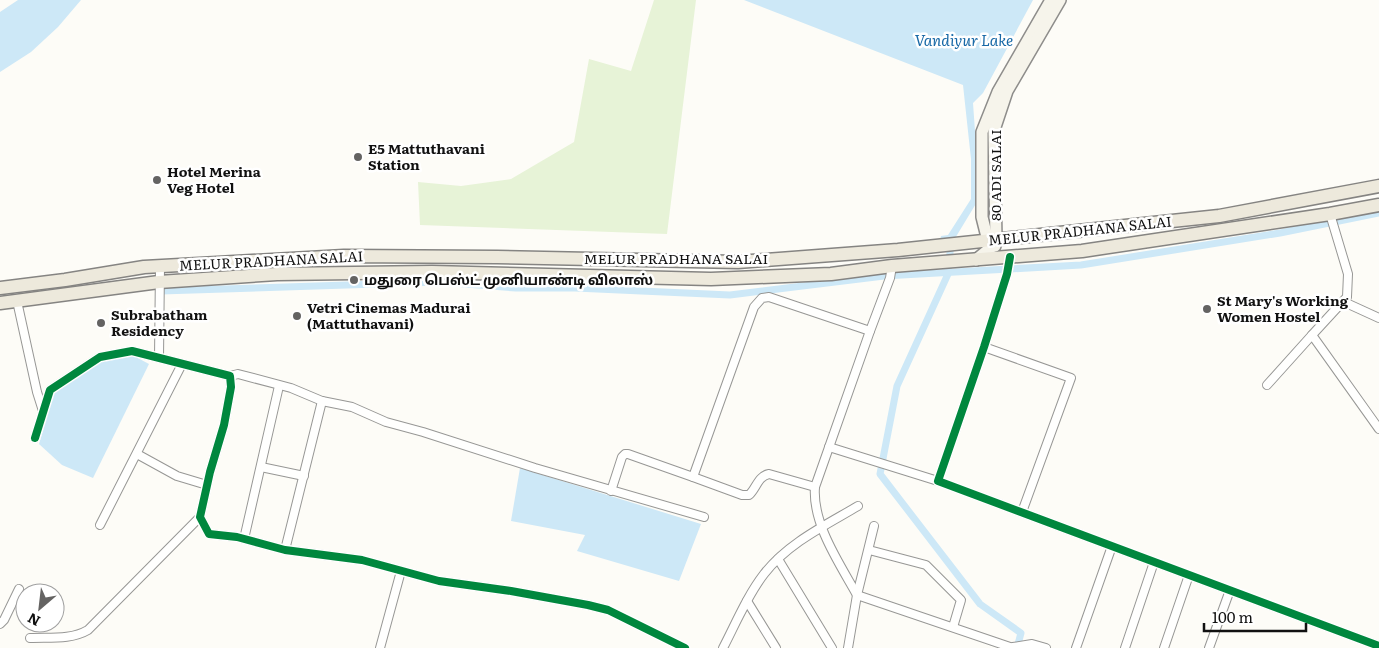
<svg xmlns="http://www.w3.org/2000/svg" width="1379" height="648" viewBox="0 0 1379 648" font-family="Literata,'Noto Sans Tamil',serif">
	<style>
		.green { fill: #e7f3d7 }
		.water { fill: #cde8f7 }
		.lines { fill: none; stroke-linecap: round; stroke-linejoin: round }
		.canal { stroke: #cde8f7; stroke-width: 7 }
		.minor-casing { stroke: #979795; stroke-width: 10 }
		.secondary-casing { stroke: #8e8d8b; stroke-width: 14 }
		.primary-casing { stroke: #858482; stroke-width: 15 }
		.minor { stroke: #fffffe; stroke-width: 8 }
		.secondary { stroke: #f6f4eb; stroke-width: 11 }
		.primary { stroke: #ede9dc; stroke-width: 12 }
		.cycleway-casing { stroke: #fff; stroke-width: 11 }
		.cycleway { stroke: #00873e; stroke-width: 8 }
		.poi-dot { fill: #646362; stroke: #fff; stroke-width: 2 }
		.labels { text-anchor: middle; stroke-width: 5; stroke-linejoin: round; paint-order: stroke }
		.poi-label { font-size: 14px; font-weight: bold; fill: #111; stroke: #fff; text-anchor: start }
		.street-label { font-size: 14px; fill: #111; stroke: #fff }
		.water-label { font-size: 15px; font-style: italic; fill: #1768a6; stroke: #fff }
	</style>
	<rect width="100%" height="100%" fill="#fdfcf7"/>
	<polygon class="green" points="654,0 696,0 667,234 420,225 418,182 461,186 511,179 574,142 589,59 631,71"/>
	<g class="water">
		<polygon points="18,0 81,0 58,27 31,52 0,72 0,12"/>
		<polygon points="744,0 1033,0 983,93 973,103 977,159 977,202 954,240 940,241 941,236 948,235 971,199 971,159 963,85"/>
		<polygon points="134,356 149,364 93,478 62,465 39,444 54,392 104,360"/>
		<polygon points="520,468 701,524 679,581 577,551 585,535 511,521"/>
	</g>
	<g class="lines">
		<g class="canal">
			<polyline points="951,242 948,274 897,386 880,474 980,604 1021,633 1017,648"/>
			<polyline points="161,291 440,282 516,288 575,288 730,295 884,276 1081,265 1280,233 1379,213"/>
		</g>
		<g class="minor-casing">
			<g id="minor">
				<polyline points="1330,214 1348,274 1347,297 1312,335 1379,429"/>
				<polyline points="1010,257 1007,274 984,347 938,481 1379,646"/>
				<path d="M892,266l-2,12 -20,53 -55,156c-3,37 25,77 42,108l156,53"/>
				<polyline points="17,301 37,392 43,411"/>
				<polyline points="1344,302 1379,318"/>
				<polyline points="984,347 1071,378 1022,512"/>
				<polyline points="159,358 160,266"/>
				<polyline points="230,376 238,374 291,388 322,401 352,407 386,422 423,432 535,468 704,517"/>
				<polyline points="1267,385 1312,335"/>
				<polyline points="35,438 50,390 100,357 132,351 230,376 231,387 224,425 210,472 200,517 209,534 237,537 285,550 362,560 439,581 511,591 588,605 608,610 685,648"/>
				<polyline points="829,447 938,481"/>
				<polyline points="137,454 177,476 207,485"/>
				<polyline points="261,467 304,476"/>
				<path d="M693,477l49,18h7c7,-6 9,-19 20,-21l46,13"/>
				<polyline points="611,491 622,457 625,454 628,454 693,477 754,307 762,298 769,297 870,331"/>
				<polyline points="100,525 182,364"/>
				<polyline points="244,539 279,386"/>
				<polyline points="285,550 322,401"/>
				<polyline points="869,550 926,565 961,600 953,627"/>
				<polyline points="778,559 832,648"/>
				<polyline points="747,601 776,648"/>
				<polyline points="0,624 4,620 19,589"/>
				<path d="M30,638c19,-1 41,2 58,-8l112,-113"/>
				<polyline points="1013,647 1032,644 1046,648"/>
				<polyline points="380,648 401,571"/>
				<path d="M723,648c13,-25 24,-52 41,-74 24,-31 62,-49 94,-68"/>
				<polyline points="848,648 857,595 874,526"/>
				<polyline points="1076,648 1112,546"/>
				<polyline points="1125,648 1154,562"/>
				<polyline points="1164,648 1189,575"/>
				<polyline points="1209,648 1230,590"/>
			</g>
		</g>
		<g class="secondary-casing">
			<g id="secondary">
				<polyline points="995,246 988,241 982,217 982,132 998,92 1051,0"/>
				<polyline points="976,260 994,245 996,240 994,130 1007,91 1060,0"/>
			</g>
		</g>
		<g class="primary-casing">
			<g id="primary">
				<polyline points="0,288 65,280 144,267 344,256 497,257 738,262 898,250 1219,216 1379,186"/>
				<polyline points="0,303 159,282 277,274 432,272 711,279 831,274 892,266 1082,251 1330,214 1379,205"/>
			</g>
		</g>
		<use href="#minor" class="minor"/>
		<use href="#secondary" class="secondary"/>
		<use href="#primary" class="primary"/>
		<g class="cycleway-casing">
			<g id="cycleway">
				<polyline points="1010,257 1007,274 984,347 938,481 1379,646"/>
				<polyline points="35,438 50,390 100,357 132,351 230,376 231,387 224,425 210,472 200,517 209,534 237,537 285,550 362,560 439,581 511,591 588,605 608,610 685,648"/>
			</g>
		</g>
		<use href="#cycleway" class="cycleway"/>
	</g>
	<g class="poi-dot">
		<circle cx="358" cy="157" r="5"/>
		<circle cx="157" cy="180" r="5"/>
		<circle cx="354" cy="280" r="5"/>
		<circle cx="1207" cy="309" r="5"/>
		<circle cx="297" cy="316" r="5"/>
		<circle cx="101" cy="323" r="5"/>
	</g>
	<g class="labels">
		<g class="poi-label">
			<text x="368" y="154">E5 Mattuthavani<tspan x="368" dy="16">Station</tspan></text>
			<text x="167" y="177">Hotel Merina<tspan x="167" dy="16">Veg Hotel</tspan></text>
			<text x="364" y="285">மதுரை பெஸ்ட் முனியாண்டி விலாஸ்</text>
			<text x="1217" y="306">St Mary's Working<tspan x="1217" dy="16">Women Hostel</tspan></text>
			<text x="307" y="313">Vetri Cinemas Madurai<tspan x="307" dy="16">(Mattuthavani)</tspan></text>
			<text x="111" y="320">Subrabatham<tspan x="111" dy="16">Residency</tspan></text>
		</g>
		<g class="street-label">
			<text transform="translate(996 175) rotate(-90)" y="5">80 ADI SALAI</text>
			<text transform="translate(1080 231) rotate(-6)" y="5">MELUR PRADHANA SALAI</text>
			<text x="676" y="264">MELUR PRADHANA SALAI</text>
			<text transform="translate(271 261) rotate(-3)" y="5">MELUR PRADHANA SALAI</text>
		</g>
		<g class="water-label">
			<text x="964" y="46">Vandiyur Lake</text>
		</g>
	</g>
	<g transform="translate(40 608) rotate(208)"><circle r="24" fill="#ffffff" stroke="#a0a0a0"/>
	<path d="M0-4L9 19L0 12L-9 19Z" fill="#646362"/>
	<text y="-8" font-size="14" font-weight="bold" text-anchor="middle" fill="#111111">N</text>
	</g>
	<path d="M1204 623v8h102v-8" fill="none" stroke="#111111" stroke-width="2.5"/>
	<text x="1212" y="623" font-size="15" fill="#111111" stroke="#ffffff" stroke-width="4" paint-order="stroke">100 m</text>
</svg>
